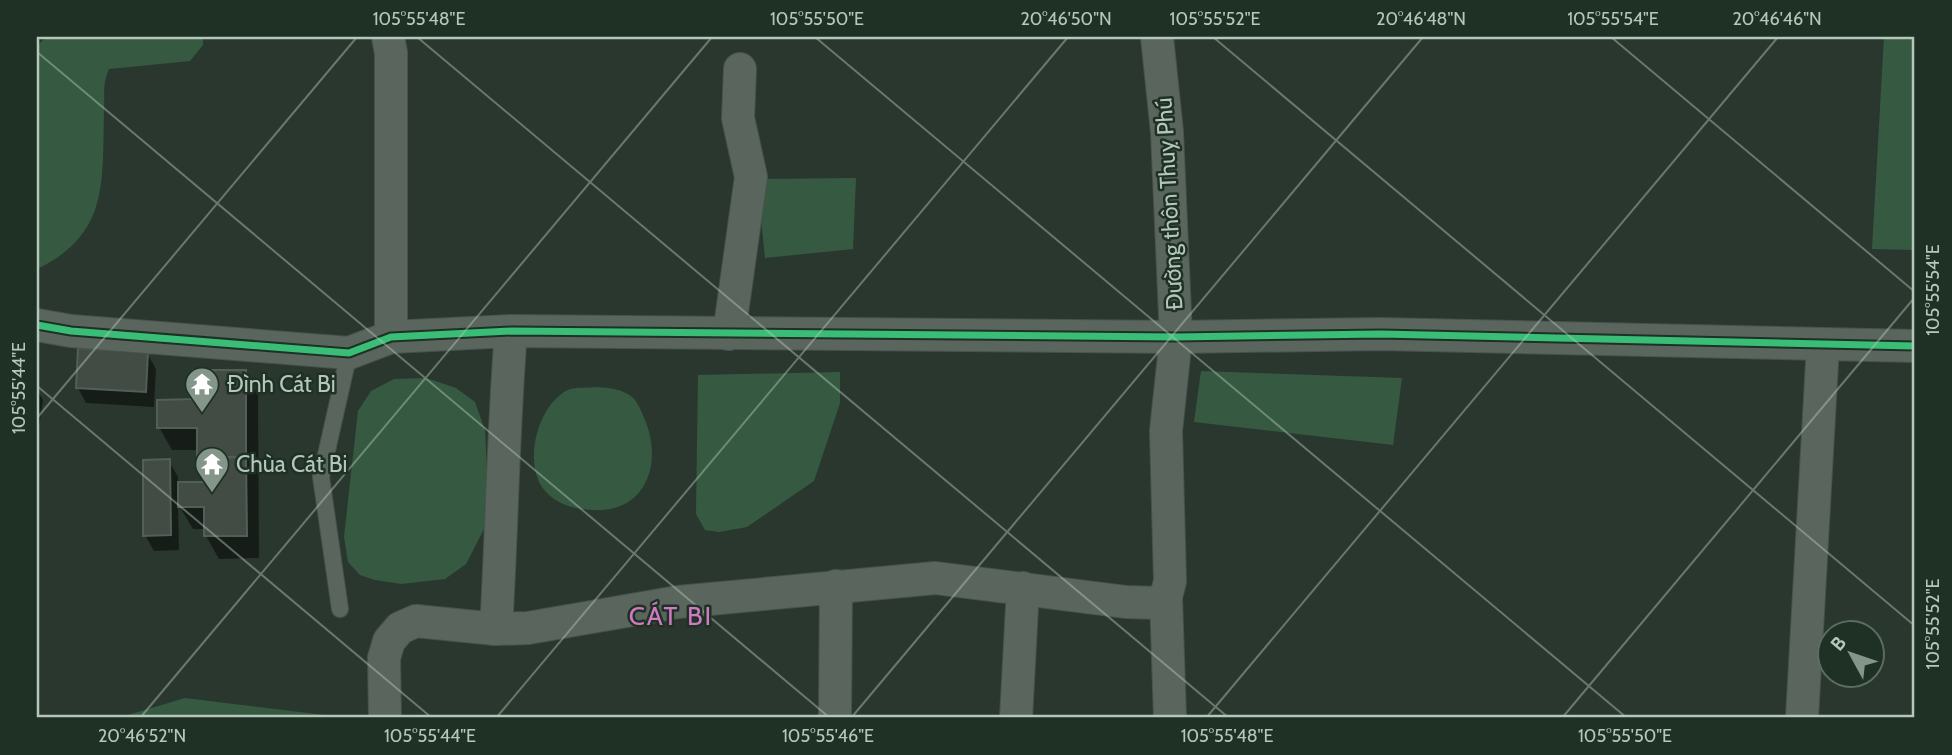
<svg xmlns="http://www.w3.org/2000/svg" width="1952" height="755" viewBox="0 0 1952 755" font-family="Cabin,sans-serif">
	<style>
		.water { fill: #365a41 }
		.shadow { fill: #0007 }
		.building { fill: #424c45; stroke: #525f56; stroke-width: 2 }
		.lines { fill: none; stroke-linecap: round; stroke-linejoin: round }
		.lane-casing { stroke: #48524b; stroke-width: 18 }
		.street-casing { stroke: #48524b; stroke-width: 34 }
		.lane { stroke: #5a655d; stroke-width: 16 }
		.street { stroke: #5a655d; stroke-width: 32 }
		.cycleway-casing { stroke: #1e3124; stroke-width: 11 }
		.cycleway { stroke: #3abd76; stroke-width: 7 }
		.ticks { fill: none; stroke: #b5c7bb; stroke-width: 2; stroke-opacity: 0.45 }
		.labels { text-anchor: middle; stroke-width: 5; stroke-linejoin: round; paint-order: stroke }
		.street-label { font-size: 23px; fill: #b5c7bb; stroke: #1e3124 }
		.poi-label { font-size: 23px; fill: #b5c7bb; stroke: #1e3124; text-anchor: start }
		.quarter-label { font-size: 26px; letter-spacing: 2px; fill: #d279c5; stroke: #1e3124 }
		.neatline { fill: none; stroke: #b5c7bb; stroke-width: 2.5 }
		.ticks-label { font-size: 18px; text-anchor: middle; fill: #b5c7bb }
	</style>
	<rect width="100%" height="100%" fill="#2a372e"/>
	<g class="water">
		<path d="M46,37h157v8l-13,16 -81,8c-7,16 -4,25 -5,42 -2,70 6,123 -67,158v-223z"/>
		<polygon points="1884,37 1915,37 1915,250 1872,249"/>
		<polygon points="856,178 853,249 765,258 757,179"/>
		<polygon points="1201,371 1402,378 1393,445 1194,422"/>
		<polygon points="840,372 840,403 814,481 747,527 719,532 705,530 696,514 698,375"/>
		<polygon points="426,378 456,388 475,402 485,430 488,491 485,527 466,564 445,579 401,584 375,580 360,575 348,562 344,537 358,411 371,391 394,379"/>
		<path d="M597,387c13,1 25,2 35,10 6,5 10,16 13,23 18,43 1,93 -52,90 -17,-1 -32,-4 -44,-15 -29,-24 -13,-92 21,-106 8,-2 19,-1 27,-2z"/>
		<polygon points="185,698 349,718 118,718"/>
	</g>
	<g class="shadow">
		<polygon points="147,353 156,369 154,407 86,403 78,388"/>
		<polygon points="245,372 258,395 259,558 219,559 206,536 206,529 193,529 178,504 179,550 154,551 145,535 169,461 178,477 178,484 208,484 208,472 199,457 199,450 172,450 159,427 195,401"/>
		<polygon points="37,390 43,400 38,434 37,434"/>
	</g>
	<g class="building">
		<polygon points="78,348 148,352 146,392 76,388"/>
		<polygon points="193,370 246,370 246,457 197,457 197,428 157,428 157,400 193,399"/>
		<polygon points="246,457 247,536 204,536 204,507 178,507 178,482 206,482 206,458"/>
		<polygon points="170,459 171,535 143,536 143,460"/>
	</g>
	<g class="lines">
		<g class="lane-casing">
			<polyline id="lane" points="340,609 321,477 349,353"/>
		</g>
		<g class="street-casing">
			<g id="street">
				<polyline points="388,37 391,53 391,337"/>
				<polyline points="37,325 71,331 349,353 391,337 511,331 1176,337 1381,334 1915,346"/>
				<polyline points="729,334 751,177 738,118 740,69"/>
				<polyline points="1166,597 1170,718"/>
				<path d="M496,629c6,-99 7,-198 15,-298"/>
				<polyline points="385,718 384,658 389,641 400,628 416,621 496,629 528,628 678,602 935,578 1126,602 1158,603 1166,597 1170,581 1166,431 1176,337 1167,132 1157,37"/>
				<polyline points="835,718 836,586"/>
				<polyline points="1016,718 1023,588"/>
				<polyline points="1802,718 1823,345"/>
			</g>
		</g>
		<use href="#lane" class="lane"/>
		<use href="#street" class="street"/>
		<g class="cycleway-casing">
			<polyline id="cycleway" points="37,325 71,331 349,353 391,337 511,331 1176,337 1381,334 1915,346"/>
		</g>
		<use href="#cycleway" class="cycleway"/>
	</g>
	<path class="ticks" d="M417,37l812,681M815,37l812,681M1213,37l702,589M1611,37l304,255M37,52l793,666M37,386l395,332M37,418l320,-381M140,718l572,-681M496,718l572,-681M851,718l572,-681M1206,718l572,-681M1562,718l353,-421"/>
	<defs>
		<g id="temple-pin" transform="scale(1.75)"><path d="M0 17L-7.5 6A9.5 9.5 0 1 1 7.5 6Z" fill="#84958a" stroke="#1e3124"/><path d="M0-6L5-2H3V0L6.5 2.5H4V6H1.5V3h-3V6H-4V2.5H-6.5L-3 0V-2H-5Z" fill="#fff"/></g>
	</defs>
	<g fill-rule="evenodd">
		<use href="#temple-pin" x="202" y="384"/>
		<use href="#temple-pin" x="212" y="464"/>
	</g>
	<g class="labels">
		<g class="street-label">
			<text transform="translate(1169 204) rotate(-93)" y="8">Đường thôn Thuỵ Phú</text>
		</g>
		<g class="poi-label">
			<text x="227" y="392">Đình Cát Bi</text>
			<text x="236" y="472">Chùa Cát Bi</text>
		</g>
		<g class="quarter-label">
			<text x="671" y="625">CÁT BI</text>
		</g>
	</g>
	<rect width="1952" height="755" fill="none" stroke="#1e3124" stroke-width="77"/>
	<g transform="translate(1851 654) rotate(310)"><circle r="33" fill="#1e3124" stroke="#5a6d60" stroke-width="2"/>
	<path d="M0-5L12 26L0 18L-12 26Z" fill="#84958a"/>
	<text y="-10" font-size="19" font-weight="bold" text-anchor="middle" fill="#b5c7bb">B</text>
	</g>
	<rect x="38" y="38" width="1875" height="678" class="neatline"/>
	<g class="ticks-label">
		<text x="419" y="25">105°55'48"E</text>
		<text x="817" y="25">105°55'50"E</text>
		<text x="1066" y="25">20°46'50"N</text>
		<text x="1215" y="25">105°55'52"E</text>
		<text x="1421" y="25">20°46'48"N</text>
		<text x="1613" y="25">105°55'54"E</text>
		<text x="1777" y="25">20°46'46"N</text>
		<text transform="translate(1933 290) rotate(-90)" y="6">105°55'54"E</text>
		<text transform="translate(19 388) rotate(-90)" y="6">105°55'44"E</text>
		<text transform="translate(1933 624) rotate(-90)" y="6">105°55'52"E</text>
		<text x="142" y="742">20°46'52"N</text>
		<text x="430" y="742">105°55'44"E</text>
		<text x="828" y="742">105°55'46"E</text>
		<text x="1227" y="742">105°55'48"E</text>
		<text x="1625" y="742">105°55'50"E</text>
	</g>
</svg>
